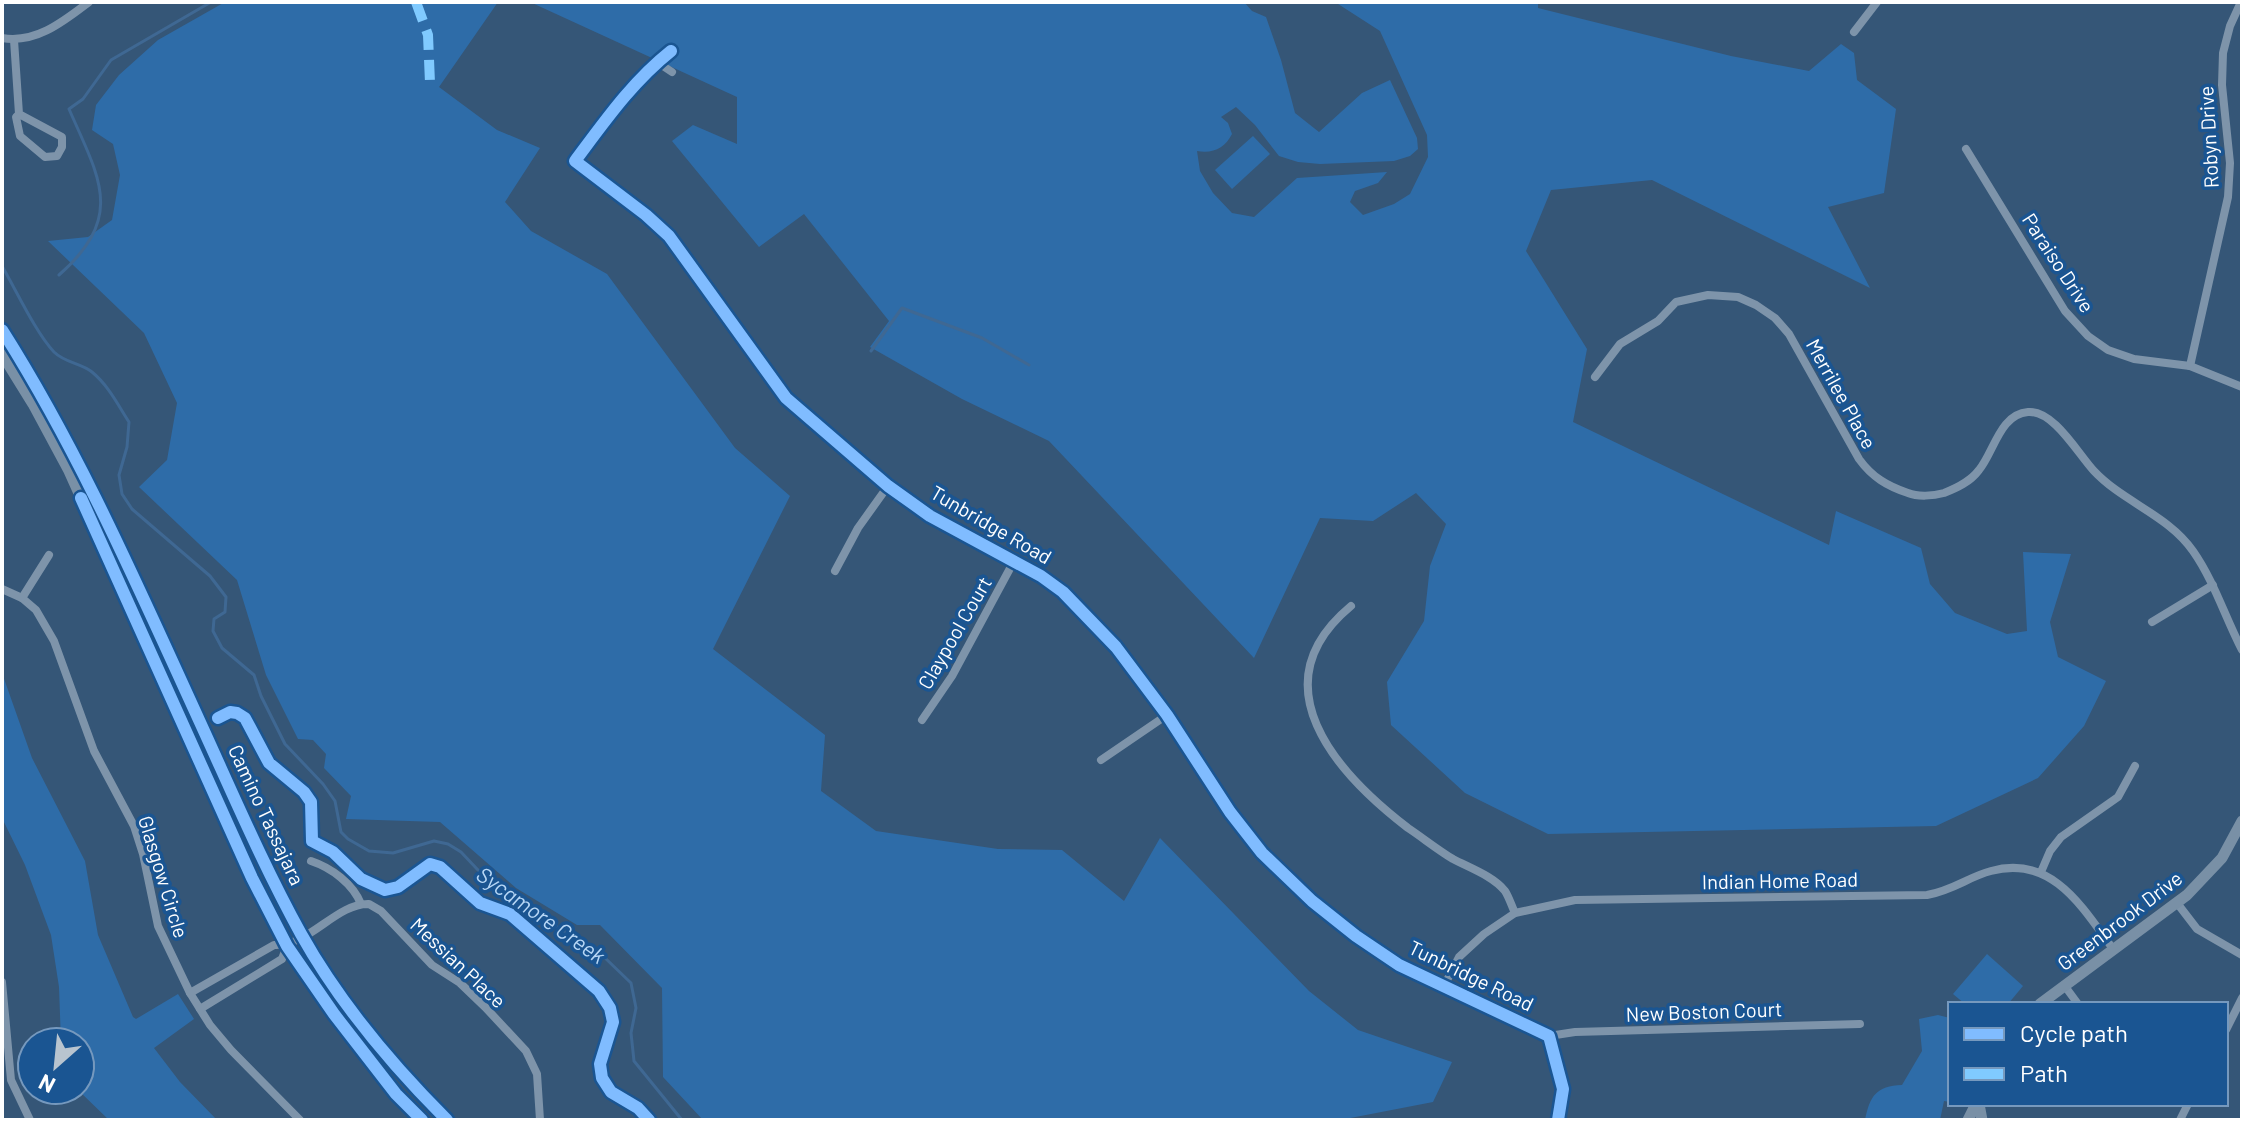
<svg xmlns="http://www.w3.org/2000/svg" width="2244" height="1122" viewBox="0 0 2244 1122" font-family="Barlow,sans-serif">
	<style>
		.green { fill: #2e6ca8 }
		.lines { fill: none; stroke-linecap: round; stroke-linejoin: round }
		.stream { stroke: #3f6893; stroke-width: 3 }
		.street { stroke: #7e94aa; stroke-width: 8 }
		.secondary { stroke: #7990a6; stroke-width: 11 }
		.quiet { stroke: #80caff; stroke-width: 10; stroke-dasharray: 20 10; stroke-linecap: butt }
		.cycleway-casing { stroke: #1a5592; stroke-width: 17 }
		.cycleway { stroke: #80bcff; stroke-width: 12 }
		.labels { text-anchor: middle; stroke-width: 7; stroke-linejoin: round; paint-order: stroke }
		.street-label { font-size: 20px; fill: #fff; stroke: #1a5592 }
		.water-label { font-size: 22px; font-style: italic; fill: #b7d7f6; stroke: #1a5592 }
	</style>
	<rect width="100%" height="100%" fill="#355677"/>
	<g class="green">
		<polygon points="225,2 498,2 439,87 497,130 540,148 505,202 531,231 607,274 735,448 790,496 713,649 825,735 821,791 876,831 998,849 1062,850 1124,901 1160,838 1309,991 1358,1030 1452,1062 1433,1102 1340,1120 703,1120 663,1077 662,988 600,925 577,925 516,888 440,822 346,819 351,796 324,768 326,754 313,740 298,739 266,675 237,580 139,487 167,460 177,403 144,333 48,241 88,237 112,220 120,175 113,144 92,130 96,105 119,75 158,40"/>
		<path d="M530,2h714l8,9 14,6 15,43 14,53 24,19 43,-39 28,-13 27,58 1,11 -8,7 -16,5 -74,3 -22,-2 -19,-6 -24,-31 -19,-18 -15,10 7,6 4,11c-7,14 -19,20 -35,17l3,20 13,22 19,20 22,4 43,-39 90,-6 -9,11 -23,8 -5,11 13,13 31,-11 16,-10 18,-37 -1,-22 -47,-104 -45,-29h203v6l193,48 78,15 32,-27 13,9 3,27 39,29 -12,84 -56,14 42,81 -218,-108 -101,10 -25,61 61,98 -14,73 256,123 7,-34 85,37 9,36 25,29 52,21 20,-3 -4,-79 48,2 -21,68 8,35 48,24 -22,45 -46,52 -102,48 -388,8 -83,-41 -74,-68 -4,-43 37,-61 6,-55 16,-42 -30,-31 -43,28 -53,-3 -66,140 -205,-217 -87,-42 -92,-52 19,-26 -85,-107 -45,33 -87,-106 21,-16 44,19v-47z"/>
		<polygon points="1253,136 1270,154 1232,189 1215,170"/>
		<polygon points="2,673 32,758 85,861 98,935 133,1017 136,1019 178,994 194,1019 154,1048 180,1082 217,1120 109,1120 78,1090 80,1090 80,1042 61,1042 59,987 51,935 25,865 2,818"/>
		<polygon points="1987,954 2023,986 2008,1004 1965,1004 1953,994"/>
		<path d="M1938,1015l12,3v84l-6,-1 -4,19h-75c5,-24 11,-34 37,-35l20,-34 -3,-32z"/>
	</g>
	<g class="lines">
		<g class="stream">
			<path d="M2,266c14,24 34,67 52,86 11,11 27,11 38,20 16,13 26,33 37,50l-2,25 -8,28 3,19 10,15 78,67 16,21 -1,15 -11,7 -1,12 9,17 32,27 7,21 24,48 38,40 12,17 6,31 7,7 21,12 24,2 41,-12 14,3 13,8 33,35 109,69 28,27 5,25 -5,25 3,28 48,59"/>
			<path d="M59,275c67,-59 40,-97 10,-166l14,-10 28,-39 100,-58"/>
			<polyline points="871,351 902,308 982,338 1029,365"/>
		</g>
		<g class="street">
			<polyline points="1854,32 1877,2"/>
			<path d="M2,38c34,6 62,-17 87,-36"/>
			<polyline points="14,40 19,114 16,117 20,136 45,157 57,156 62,147 62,137 19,114"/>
			<path d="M671,51c-39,31 -66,70 -96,110l71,54 23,21 117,162 102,88 42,30 111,60 22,16 53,55 51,68 63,97 32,41 50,48 44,35 43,29 150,71 14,53 -5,31"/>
			<polyline points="657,62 672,72"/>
			<polyline points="1966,149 2065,311 2088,336 2108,350 2134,359 2190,366 2242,387"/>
			<polyline points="2190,366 2228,197 2230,163 2222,85 2223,53 2230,26 2241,2"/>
			<path d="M1595,377l25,-33 38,-23 18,-19 32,-7 30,2 18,8 19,13 14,16 70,125c13,18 28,27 49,34 10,4 25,3 36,0 13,-5 26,-11 35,-23 15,-18 21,-56 49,-58 26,-2 50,42 66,59 29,31 74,44 99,80 21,30 32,66 49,99"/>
			<polyline points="835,571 858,528 888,486"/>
			<polyline points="2,589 22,598 36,610 54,641 94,751 134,826 143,854 158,926 190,993 210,1025 231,1050 300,1120"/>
			<polyline points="22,598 49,555"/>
			<path d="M1351,606c-94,78 -16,166 57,222 15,10 30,22 45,31 17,9 40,17 52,32 4,6 7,16 10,22"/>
			<polyline points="2152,622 2213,585"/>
			<polyline points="922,720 952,676 1014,561"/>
			<polyline points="1101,760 1167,715"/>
			<path d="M311,861c21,7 42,23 50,43"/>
			<polyline points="2041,872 2050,851 2061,837 2118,797 2135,766"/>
			<polyline points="2177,903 2197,929 2242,955"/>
			<polyline points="2,982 11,1080 30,1120"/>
			<polyline points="2064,985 2078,1004"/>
			<path d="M1443,988l16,-31 25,-23 31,-21 60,-13 352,-5c27,-5 41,-18 64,-24 61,-17 92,37 122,78"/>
			<path d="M190,993l84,-48c35,2 62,-42 95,-41l12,7 51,54 28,18 25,24 41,44 11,23 3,46"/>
			<polyline points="200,1009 282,959 287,946"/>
			<polyline points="2226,1030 2242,998"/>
			<polyline points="1549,1036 1575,1032 1860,1024"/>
			<polyline points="2180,1120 2188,1104"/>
		</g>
		<g class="secondary">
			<path d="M2,330c78,123 136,257 197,390 33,72 64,145 102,214 38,68 91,131 146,186"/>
			<polyline points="2,354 33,404 69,471 252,878 287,946 334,1014 396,1094 422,1120"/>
			<polyline points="2040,1004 2187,895 2222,858 2242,821"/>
			<polyline points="1979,1104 1982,1120"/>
			<polyline points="1968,1120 1976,1104"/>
		</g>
		<polyline class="quiet" points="416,2 428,35 430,83"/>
		<g class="cycleway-casing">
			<g id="cycleway">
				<path d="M671,51c-39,31 -66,70 -96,110l71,54 23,21 117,162 102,88 42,30 111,60 22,16 53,55 51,68 63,97 32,41 50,48 44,35 43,29 150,71 14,53 -5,31"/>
				<path d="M2,330c78,123 136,257 197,390 33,72 64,145 102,214 38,68 91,131 146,186"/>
				<polyline points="81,498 252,878 287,946 334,1014 396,1094 422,1120"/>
				<polyline points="218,718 230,712 237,713 245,718 269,763 304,792 311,802 312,841 333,852 361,879 385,890 398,887 430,864 440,867 480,903 510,914 599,991 610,1008 613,1022 600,1064 602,1078 611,1092 638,1108 649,1120"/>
			</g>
		</g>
		<use href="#cycleway" class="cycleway"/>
	</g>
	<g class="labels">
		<g class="street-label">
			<text transform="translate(2209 137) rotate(-93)" y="7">Robyn Drive</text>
			<text transform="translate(2058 263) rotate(57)" y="7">Paraiso Drive</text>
			<text transform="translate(1841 394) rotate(61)" y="7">Merrilee Place</text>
			<text transform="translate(991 525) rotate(30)" y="7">Tunbridge Road</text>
			<text transform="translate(955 633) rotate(-60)" y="7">Claypool Court</text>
			<text transform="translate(266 815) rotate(65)" y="7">Camino Tassajara</text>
			<text transform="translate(163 877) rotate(73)" y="7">Glasgow Circle</text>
			<text transform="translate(1780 881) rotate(-1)" y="7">Indian Home Road</text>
			<text transform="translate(2120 921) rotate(-37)" y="7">Greenbrook Drive</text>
			<text transform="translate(458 963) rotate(43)" y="7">Messian Place</text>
			<text transform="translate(1471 976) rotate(26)" y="7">Tunbridge Road</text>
			<text transform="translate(1704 1012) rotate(-2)" y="7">New Boston Court</text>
		</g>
		<g class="water-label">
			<text transform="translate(541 915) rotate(35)" y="8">Sycamore Creek</text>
		</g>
	</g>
	<rect width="2244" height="1122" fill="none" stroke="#ffffff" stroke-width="8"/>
	<rect x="1948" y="1002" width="280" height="104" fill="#1a5592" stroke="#7699be" stroke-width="2"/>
	<rect x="1964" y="1028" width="40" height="12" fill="#80bcff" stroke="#7699be" stroke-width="2"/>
	<text x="2020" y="1042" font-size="24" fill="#ffffff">Cycle path</text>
	<rect x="1964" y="1068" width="40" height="12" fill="#80caff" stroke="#7699be" stroke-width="2"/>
	<text x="2020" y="1082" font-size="24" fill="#ffffff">Path</text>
	<g transform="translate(56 1066) rotate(207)"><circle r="38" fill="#1a5592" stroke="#7699be" stroke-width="2"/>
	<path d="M0-6L14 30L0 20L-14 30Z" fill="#b8c4cf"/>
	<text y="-12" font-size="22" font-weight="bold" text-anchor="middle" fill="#ffffff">N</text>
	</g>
</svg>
